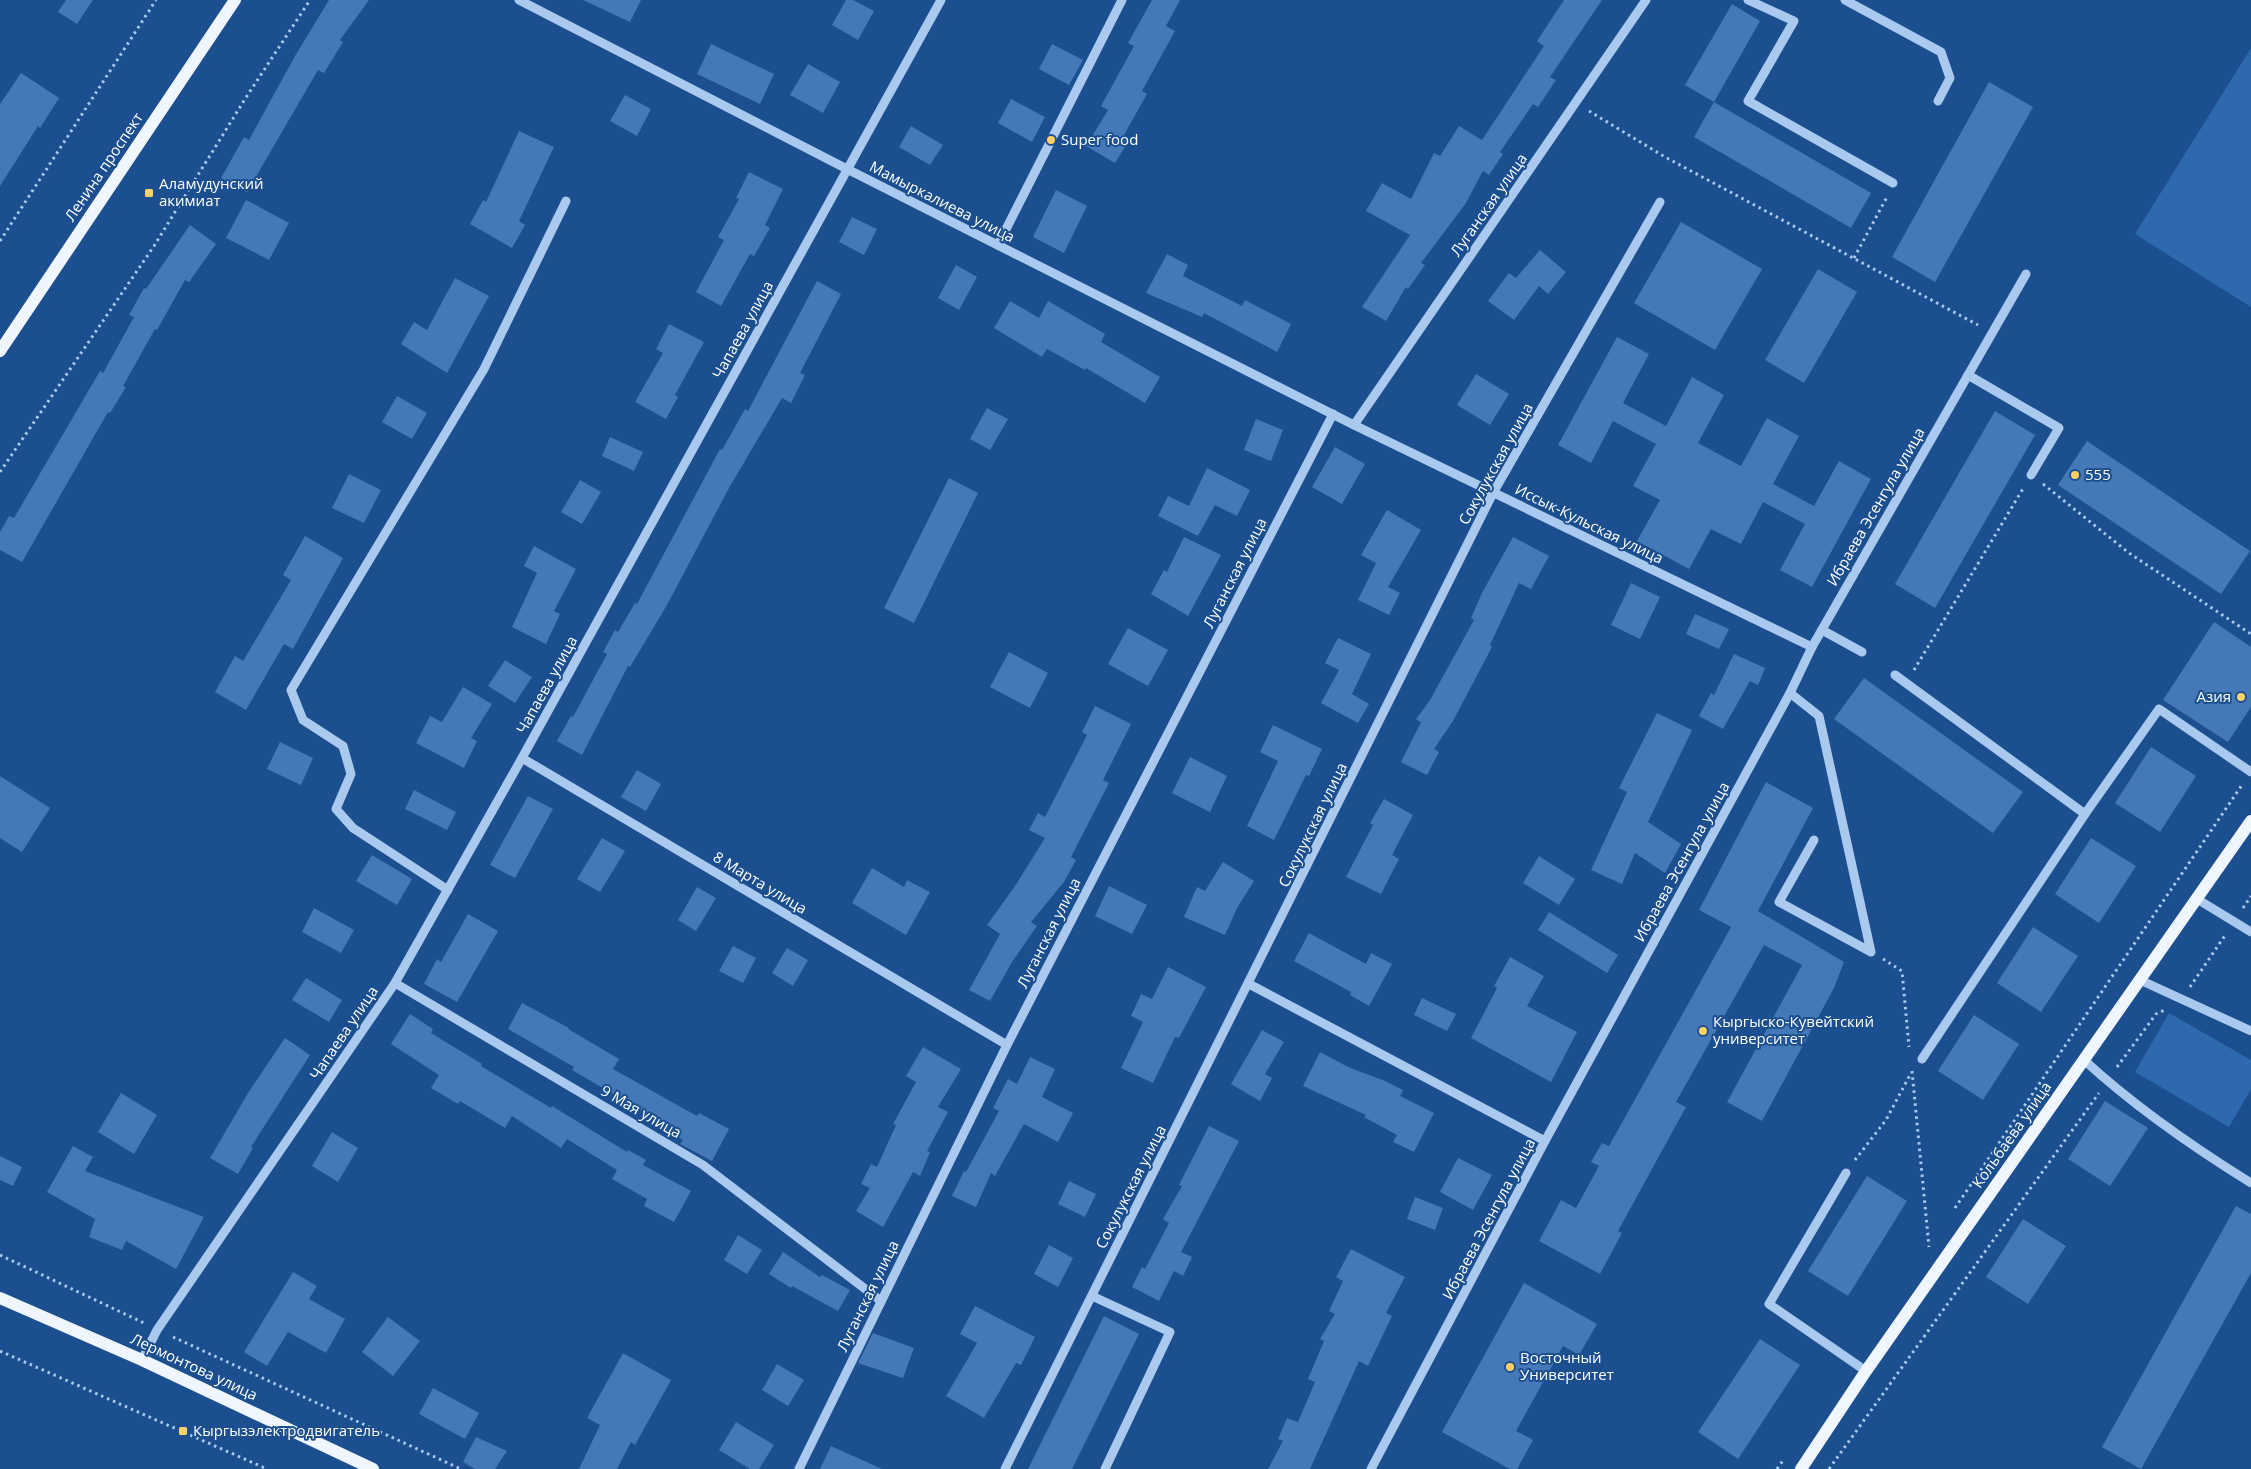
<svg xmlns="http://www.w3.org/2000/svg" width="2251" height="1469" viewBox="0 0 2251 1469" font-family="'Open Sans',sans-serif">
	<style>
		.green { fill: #2e69ad }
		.building { fill: #4478b7 }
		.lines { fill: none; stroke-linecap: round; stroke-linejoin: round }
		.path { stroke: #a9c9ee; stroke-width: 3; stroke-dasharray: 2.5 4; stroke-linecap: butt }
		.minor { stroke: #a9c9ee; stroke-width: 9 }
		.major { stroke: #f0f6ff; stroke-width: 12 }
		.poi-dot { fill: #ffd166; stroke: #1b4f8f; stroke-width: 2 }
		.labels { text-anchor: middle; stroke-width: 4; stroke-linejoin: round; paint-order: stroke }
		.poi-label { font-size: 15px; fill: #fff; stroke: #1b4f8f; text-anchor: start }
		.street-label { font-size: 15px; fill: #fff; stroke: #1b4f8f }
	</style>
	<rect width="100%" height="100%" fill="#1b4f8f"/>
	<g class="green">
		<polygon points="2251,48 2251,307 2135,234"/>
		<polygon points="2169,1013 2251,1060 2251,1089 2229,1127 2135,1072"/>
	</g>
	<g class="building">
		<polygon points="66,0 93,0 77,24 58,12"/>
		<polygon points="329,0 369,0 340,40 343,42 324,73 318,70 247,192 221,178 244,137 249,140 295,56"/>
		<polygon points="583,0 641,0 630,22"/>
		<polygon points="846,0 853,0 874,11 858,40 832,25"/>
		<polygon points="1152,0 1180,0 1166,26 1175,31 1142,91 1147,94 1124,135 1130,139 1115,163 1086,146 1108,110 1101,106 1134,46 1128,43"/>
		<polygon points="1564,0 1602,0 1550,77 1556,80 1538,107 1533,104 1500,152 1503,154 1489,175 1483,171 1466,203 1421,263 1425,265 1408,289 1406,287 1386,321 1362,307 1410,235 1366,211 1382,183 1411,199 1434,153 1440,156 1459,126 1482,140 1544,46 1537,41"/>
		<polygon points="1732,4 1760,21 1714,102 1685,85"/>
		<polygon points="711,44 774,74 760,104 697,74"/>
		<polygon points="1052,44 1083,60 1069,85 1039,69"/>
		<polygon points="808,64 840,82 823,113 790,95"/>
		<polygon points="21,73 59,98 40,128 38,126 0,186 0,104"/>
		<polygon points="1989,82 2033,107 1935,282 1892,257"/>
		<polygon points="625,95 651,109 637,136 610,121"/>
		<polygon points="1011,99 1045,117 1032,142 998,123"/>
		<polygon points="1714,102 1871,193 1851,228 1694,137"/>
		<polygon points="911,126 943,145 930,165 899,147"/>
		<polygon points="519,131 554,147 519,221 525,225 512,248 470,224 483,200 486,202"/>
		<polygon points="749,172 783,189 765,225 770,228 754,256 750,254 721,306 696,292 724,240 718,237 739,199 736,198"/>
		<polygon points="1056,190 1087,206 1064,253 1033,237"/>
		<polygon points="246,200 289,223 269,260 226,238"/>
		<polygon points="852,217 877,229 864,255 839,242"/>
		<polygon points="1681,222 1762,269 1715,350 1634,303"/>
		<polygon points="190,225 216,244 189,282 185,280 157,330 155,329 123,386 126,387 110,413 108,412 22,562 0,550 0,532 9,516 14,518 100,371 103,373 134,317 129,315 144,288 146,289"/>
		<polygon points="1540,250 1566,272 1548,294 1539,286 1514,320 1488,301 1509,273 1516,278"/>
		<polygon points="1167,254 1188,265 1183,276 1242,306 1245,300 1291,324 1277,352 1204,313 1202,317 1146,293"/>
		<polygon points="956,265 977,277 959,310 938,298"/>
		<polygon points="1818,269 1857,292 1804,383 1765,360"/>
		<polygon points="455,278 489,296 447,373 401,344 414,322 427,330"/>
		<polygon points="817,281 841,294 800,373 805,375 791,403 782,398 729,488 667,605 630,667 628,666 582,755 557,741 571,716 573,717 607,654 603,652 615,630 618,632 635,603 637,604 720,449 722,450 745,409 748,411"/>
		<polygon points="1010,301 1039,318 1048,301 1105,334 1101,342 1160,377 1145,403 1086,368 1085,370 1047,349 1042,357 994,328"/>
		<polygon points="669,324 704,342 675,395 678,397 666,419 635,402 663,353 656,349"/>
		<polygon points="1617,337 1649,354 1623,403 1666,426 1692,377 1724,395 1698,443 1741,466 1767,418 1799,436 1773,484 1814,506 1839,461 1871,479 1812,587 1780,570 1805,524 1763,502 1741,544 1711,529 1689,569 1637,541 1660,500 1633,486 1656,444 1613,421 1591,463 1558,445"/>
		<polygon points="1476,374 1509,394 1490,425 1457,405"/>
		<polygon points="397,396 427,413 412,439 382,422"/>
		<polygon points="987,408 1008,419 990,450 970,439"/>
		<polygon points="1995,411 2035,435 1935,608 1895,584"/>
		<polygon points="1256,419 1283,430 1271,461 1244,450"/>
		<polygon points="610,437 643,452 634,471 602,456"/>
		<polygon points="2087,441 2250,551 2221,594 2058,485"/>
		<polygon points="1335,447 1365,464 1342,504 1312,487"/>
		<polygon points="1207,468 1250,490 1237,516 1215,505 1198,536 1158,516 1168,496 1189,506"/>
		<polygon points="349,474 381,490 364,523 332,508"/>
		<polygon points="949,478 978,493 914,623 884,608"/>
		<polygon points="580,480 601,492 582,524 561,512"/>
		<polygon points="1387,510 1421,530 1388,587 1400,593 1389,615 1358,600 1376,563 1361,555"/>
		<polygon points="305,536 343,558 293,649 284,644 246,710 215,692 235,656 243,661 291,580 283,575"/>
		<polygon points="1184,537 1221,555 1188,616 1151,594 1164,570 1167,572"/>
		<polygon points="1513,537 1549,556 1531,589 1519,583 1490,645 1492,647 1453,721 1434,749 1439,752 1427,775 1401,762 1421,722 1416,719 1430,700 1474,620 1471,618 1482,593"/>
		<polygon points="534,546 576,569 554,611 560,614 546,644 512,627 537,573 524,566"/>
		<polygon points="1631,583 1660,597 1640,639 1611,625"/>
		<polygon points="1695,614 1729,629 1719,649 1686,634"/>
		<polygon points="2214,622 2251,647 2251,707 2228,742 2163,700"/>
		<polygon points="1128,628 1168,650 1148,686 1108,664"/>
		<polygon points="1338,638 1371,654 1352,694 1369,704 1358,723 1321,703 1339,670 1325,663"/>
		<polygon points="1009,652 1048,673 1030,708 990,687"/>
		<polygon points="1734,654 1765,668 1758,685 1750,681 1723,729 1699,716 1711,693 1714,695"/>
		<polygon points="505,660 532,677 515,703 488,686"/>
		<polygon points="1864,678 2023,792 1993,833 1834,719"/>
		<polygon points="463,687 492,704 471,738 477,741 464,768 416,743 430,716 442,722"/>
		<polygon points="1095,706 1131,724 1103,780 1109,783 1071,857 1076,860 1064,882 1031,922 1037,926 1012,962 990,1001 969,990 1000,934 987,925 1015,886 1045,838 1029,830 1038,813 1045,817 1087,735 1082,732"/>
		<polygon points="1657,713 1692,730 1648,822 1681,844 1665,873 1635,853 1622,884 1591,870 1627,792 1619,788"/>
		<polygon points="1273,725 1322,749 1309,776 1306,775 1274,840 1247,826 1278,761 1260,752"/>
		<polygon points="280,742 313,758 301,785 267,769"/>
		<polygon points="2151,747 2196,776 2160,832 2115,803"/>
		<polygon points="1190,757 1227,776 1210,812 1172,793"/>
		<polygon points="637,770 661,784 646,811 621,797"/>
		<polygon points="0,776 50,808 22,852 0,838"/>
		<polygon points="1766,782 1813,808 1758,911 1844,962 1834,988 1762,1121 1727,1102 1802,965 1764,945 1676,1102 1686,1107 1618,1231 1622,1233 1600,1274 1539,1241 1561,1200 1576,1208 1599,1166 1591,1162 1602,1143 1609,1146 1731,927 1699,910"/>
		<polygon points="414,790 456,812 447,830 405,809"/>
		<polygon points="528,796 553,809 515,878 490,865"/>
		<polygon points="1384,799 1413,815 1392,855 1399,859 1381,894 1346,877 1373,825 1370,823"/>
		<polygon points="602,838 625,851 600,892 577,879"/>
		<polygon points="2091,838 2136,866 2099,923 2055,894"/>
		<polygon points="372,855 412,879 397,905 356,881"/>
		<polygon points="1539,856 1575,879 1559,905 1523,883"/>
		<polygon points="1223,862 1254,881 1237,908 1225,935 1184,917 1197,887 1205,891"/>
		<polygon points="872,868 904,887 907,880 930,892 906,935 852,903"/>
		<polygon points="1109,886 1147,905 1132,934 1095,916"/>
		<polygon points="697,887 716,898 696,931 678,920"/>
		<polygon points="314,908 354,930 341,953 302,932"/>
		<polygon points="1549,912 1618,955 1607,973 1538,930"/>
		<polygon points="468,914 498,931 457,1002 424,984 437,959 441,962"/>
		<polygon points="2033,927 2078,956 2041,1012 1997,983"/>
		<polygon points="1309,933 1366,964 1371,953 1392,964 1369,1006 1350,995 1351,992 1294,961"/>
		<polygon points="733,946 756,958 743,983 719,971"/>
		<polygon points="787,948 808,960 793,986 772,973"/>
		<polygon points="1510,957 1544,976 1527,1006 1577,1032 1551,1082 1471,1038 1497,988 1494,986"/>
		<polygon points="1168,967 1206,987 1179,1038 1175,1037 1153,1083 1121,1068 1143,1022 1131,1016 1141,994 1152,999"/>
		<polygon points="306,978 342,1000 329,1022 292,1000"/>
		<polygon points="1422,998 1456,1014 1447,1031 1414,1015"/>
		<polygon points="522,1003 569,1028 568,1029 619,1059 613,1069 697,1116 699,1113 729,1129 712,1161 680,1144 683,1140 658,1124 659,1121 572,1070 574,1067 508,1029"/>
		<polygon points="410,1014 433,1029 431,1033 482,1064 481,1066 551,1108 552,1106 627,1152 628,1150 646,1160 643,1165 691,1191 674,1222 644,1206 647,1199 612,1179 617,1170 567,1139 561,1148 512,1116 505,1128 460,1101 458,1104 431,1088 439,1075 391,1044"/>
		<polygon points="1974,1015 2019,1044 1983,1100 1938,1071"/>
		<polygon points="1262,1030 1284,1042 1265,1074 1272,1078 1260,1101 1231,1084"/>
		<polygon points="285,1038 310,1055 251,1147 253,1148 238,1174 210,1158 248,1093"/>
		<polygon points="923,1047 961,1069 938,1107 948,1112 927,1151 930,1152 920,1176 913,1172 883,1227 856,1211 870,1188 861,1184 871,1164 877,1167 896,1125 893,1124 916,1082 906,1076"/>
		<polygon points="1320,1052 1348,1067 1385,1081 1403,1090 1400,1096 1434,1113 1414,1152 1393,1142 1397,1135 1364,1117 1366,1115 1303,1086"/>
		<polygon points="1030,1057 1055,1069 1042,1097 1073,1113 1058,1142 1024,1124 995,1176 991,1173 976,1207 952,1196 964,1171 966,1172 999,1111 993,1108 1008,1079 1017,1084"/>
		<polygon points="121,1093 157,1115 134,1154 98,1132"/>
		<polygon points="2105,1101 2148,1128 2110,1186 2068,1159"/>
		<polygon points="1209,1126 1239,1141 1181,1252 1192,1257 1183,1276 1174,1271 1159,1301 1132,1287 1142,1267 1145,1269 1169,1223 1163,1219 1182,1186 1179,1185"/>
		<polygon points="332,1132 358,1148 338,1182 312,1166"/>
		<polygon points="73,1146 93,1157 85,1171 204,1217 176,1269 126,1241 122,1250 89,1237 95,1219 47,1192"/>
		<polygon points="0,1156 22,1167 13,1186 0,1180"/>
		<polygon points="1458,1158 1492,1175 1473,1210 1440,1192"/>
		<polygon points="1867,1176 1907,1201 1848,1296 1808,1271"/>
		<polygon points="1069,1181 1096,1194 1085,1217 1058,1204"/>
		<polygon points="1415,1197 1443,1208 1435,1230 1407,1219"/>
		<polygon points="2236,1206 2251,1214 2251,1273 2141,1469 2102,1447"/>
		<polygon points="2023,1219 2066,1246 2028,1304 1986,1277"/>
		<polygon points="738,1235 762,1250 747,1274 724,1260"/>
		<polygon points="1049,1245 1073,1258 1058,1287 1034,1274"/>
		<polygon points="1351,1249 1405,1277 1386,1313 1392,1316 1368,1366 1359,1361 1310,1469 1268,1469 1283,1441 1278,1439 1287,1418 1298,1422 1315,1382 1308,1379 1324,1341 1320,1339 1335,1314 1329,1311 1343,1281 1336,1277"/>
		<polygon points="783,1252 820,1277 822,1275 850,1290 838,1311 792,1286 791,1288 769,1274"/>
		<polygon points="293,1272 317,1286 309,1299 345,1319 326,1353 288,1332 267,1366 244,1352"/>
		<polygon points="1524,1283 1597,1324 1579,1355 1563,1346 1516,1431 1533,1440 1517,1469 1510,1469 1442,1432"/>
		<polygon points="975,1306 1035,1337 1021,1365 1016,1363 984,1418 946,1396 977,1343 960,1334"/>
		<polygon points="1104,1316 1139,1334 1072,1469 1028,1469"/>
		<polygon points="388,1317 420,1341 393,1376 362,1352"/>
		<polygon points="873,1333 914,1348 903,1378 858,1363"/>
		<polygon points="1760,1339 1800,1365 1738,1459 1698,1432"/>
		<polygon points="623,1353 671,1380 635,1445 631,1442 617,1469 579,1469 600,1425 587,1418"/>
		<polygon points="777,1364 804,1380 788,1406 762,1390"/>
		<polygon points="433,1388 479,1413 465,1439 419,1414"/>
		<polygon points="736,1422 774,1445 759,1469 750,1469 719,1450"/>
		<polygon points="476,1437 507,1451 495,1469 475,1469 463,1462"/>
		<polygon points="831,1446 882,1469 820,1469"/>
	</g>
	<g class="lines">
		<g class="path">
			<polyline points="1589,111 1665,157 1978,325"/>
			<polyline points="0,241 156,0"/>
			<polyline points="1854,258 1887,197"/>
			<polyline points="0,472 154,246 245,99 310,0"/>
			<polyline points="2043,484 2129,553 2251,634"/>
			<polyline points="1914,670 2024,487"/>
			<polyline points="2243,908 2251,896"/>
			<polyline points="1883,959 1902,971 1909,1047"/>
			<polyline points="2190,987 2226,934"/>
			<polyline points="2117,1067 2156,1014 2165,1010"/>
			<polyline points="1912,1071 1929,1247"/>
			<polyline points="1855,1160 1886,1120 1911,1073"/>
			<polyline points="1955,1208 2242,785"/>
			<polyline points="0,1255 144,1323"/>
			<polyline points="173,1337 461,1469"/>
			<polyline points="0,1351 267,1469"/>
			<polyline points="1777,1469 1784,1459"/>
			<polyline points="1829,1469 2099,1093"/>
		</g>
		<g class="minor">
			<polyline points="519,0 847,169 1354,425 1812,647"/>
			<polyline points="1748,0 1794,21 1748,101 1893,183"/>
			<polyline points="1845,0 1941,52 1950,78 1938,101"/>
			<polyline points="998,245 1122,0"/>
			<polyline points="1968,375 2059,428 2031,475"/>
			<polyline points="1354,425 1646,0"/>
			<polyline points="1822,630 1862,652"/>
			<polyline points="1895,675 2085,814 2159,709 2251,772"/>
			<polyline points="1790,693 1819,716 1871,952 1779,902 1814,840"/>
			<polyline points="522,758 1007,1045"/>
			<polyline points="448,890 353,828 336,809 351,774 343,746 303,720 291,690 484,369 566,201"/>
			<polyline points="2197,899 2251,932"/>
			<polyline points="2140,980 2251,1031"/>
			<polyline points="395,983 703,1165 881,1301"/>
			<polyline points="1249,984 1545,1141"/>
			<polyline points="1922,1059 2085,814"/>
			<path d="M2084,1060c50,46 109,87 167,123"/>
			<polyline points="1846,1173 1769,1304 1866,1371"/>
			<polyline points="1092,1296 1170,1332 1105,1469"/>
			<polyline points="142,1360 157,1330 395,983 522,758 941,0"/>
			<polyline points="799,1469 1007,1045 1333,414"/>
			<polyline points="1005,1469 1493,493 1660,202"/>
			<polyline points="1371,1469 1545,1141 1790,693 1812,647 2026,274"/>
		</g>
		<g class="major">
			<polyline points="0,351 235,0"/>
			<polyline points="0,1298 142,1360 373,1469"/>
			<polyline points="1801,1469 1866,1371 2251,821"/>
		</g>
	</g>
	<g class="poi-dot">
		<circle cx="1051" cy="140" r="5"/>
		<rect x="144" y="188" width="10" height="10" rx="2.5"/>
		<circle cx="2075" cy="475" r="5"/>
		<circle cx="2241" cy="697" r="5"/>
		<circle cx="1703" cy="1031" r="5"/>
		<circle cx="1510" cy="1367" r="5"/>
		<rect x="178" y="1426" width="10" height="10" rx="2.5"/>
	</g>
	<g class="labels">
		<g class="poi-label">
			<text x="1061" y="145">Super food</text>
			<text x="159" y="189">Аламудунский<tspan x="159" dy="17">акимиат</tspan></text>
			<text x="2085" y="480">555</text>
			<text x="2231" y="702" text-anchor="end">Азия</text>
			<text x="1713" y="1027">Кыргыско-Кувейтский<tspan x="1713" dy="17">университет</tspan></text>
			<text x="1520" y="1363">Восточный<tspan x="1520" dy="17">Университет</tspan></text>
			<text x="193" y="1436">Кыргызэлектродвигатель</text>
		</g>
		<g class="street-label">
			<text transform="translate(104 167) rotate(-56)" y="5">Ленина проспект</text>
			<text transform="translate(942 202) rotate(27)" y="5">Мамыркалиева улица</text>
			<text transform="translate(1489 205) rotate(-55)" y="5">Луганская улица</text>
			<text transform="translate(743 330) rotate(-61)" y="5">Чапаева улица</text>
			<text transform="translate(1496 464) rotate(-61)" y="5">Сокулукская улица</text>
			<text transform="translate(1876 507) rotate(-60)" y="5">Ибраева Эсенгула улица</text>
			<text transform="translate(1589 524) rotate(26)" y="5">Иссык-Кульская улица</text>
			<text transform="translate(1235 573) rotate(-63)" y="5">Луганская улица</text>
			<text transform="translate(547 685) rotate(-61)" y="5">Чапаева улица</text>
			<text transform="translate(1313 825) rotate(-64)" y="5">Сокулукская улица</text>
			<text transform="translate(1682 862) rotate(-61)" y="5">Ибраева Эсенгула улица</text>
			<text transform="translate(760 883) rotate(31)" y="5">8 Марта улица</text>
			<text transform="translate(1049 933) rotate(-63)" y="5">Луганская улица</text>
			<text transform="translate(344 1033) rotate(-56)" y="5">Чапаева улица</text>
			<text transform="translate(641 1112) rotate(30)" y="5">9 Мая улица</text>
			<text transform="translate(2012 1135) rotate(-55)" y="5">Кольбаева улица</text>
			<text transform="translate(1131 1187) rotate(-63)" y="5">Сокулукская улица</text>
			<text transform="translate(1489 1219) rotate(-62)" y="5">Ибраева Эсенгула улица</text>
			<text transform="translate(868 1296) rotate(-64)" y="5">Луганская улица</text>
			<text transform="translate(194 1367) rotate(25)" y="5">Лермонтова улица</text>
		</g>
	</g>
</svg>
